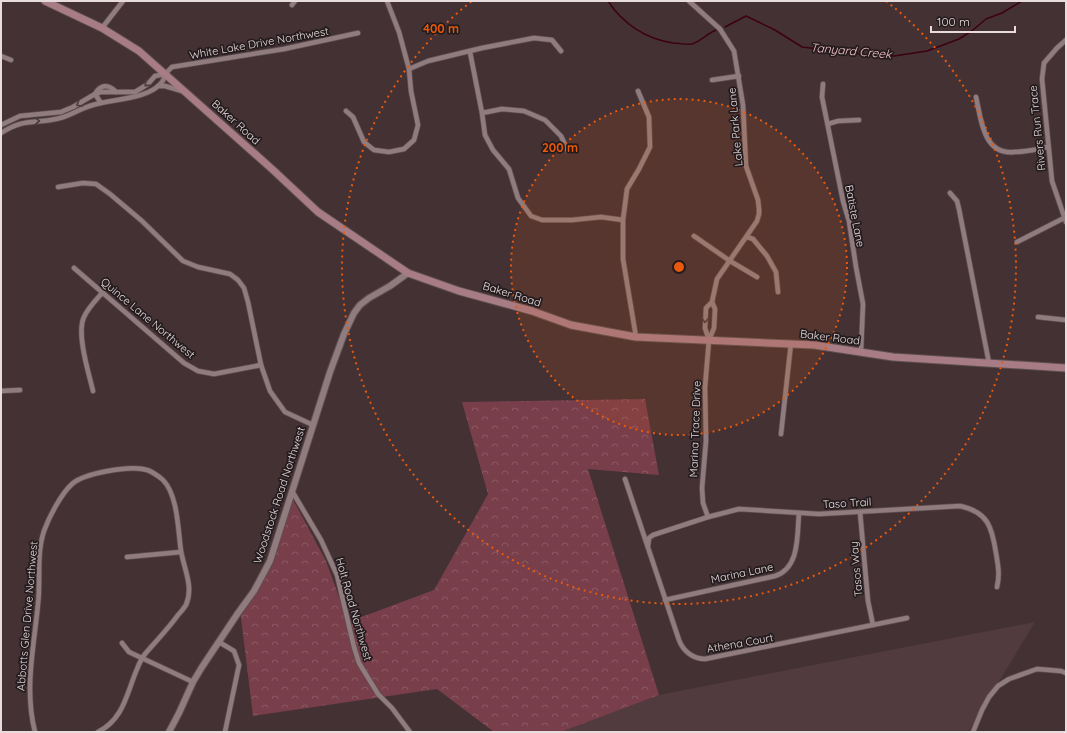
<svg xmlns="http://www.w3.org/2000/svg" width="1067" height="733" viewBox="0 0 1067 733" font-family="Quicksand,sans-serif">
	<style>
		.built { fill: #523b3f }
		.forest { fill: url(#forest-crowns) }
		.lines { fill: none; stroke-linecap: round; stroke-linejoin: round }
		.stream { stroke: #3d0015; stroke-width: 1.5 }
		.minor-casing { stroke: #5e4f51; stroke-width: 6 }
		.tertiary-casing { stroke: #5e4f51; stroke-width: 8 }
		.secondary-casing { stroke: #5e4f51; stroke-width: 9 }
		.minor { stroke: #907b7e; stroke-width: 4.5 }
		.tertiary { stroke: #907b7e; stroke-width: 6 }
		.secondary { stroke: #a77c84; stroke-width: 7 }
		.oneway { stroke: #493d3f }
		.ring { fill: none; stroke: #e8590c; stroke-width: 2; stroke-dasharray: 2 4 }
		.labels { text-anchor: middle; stroke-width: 3.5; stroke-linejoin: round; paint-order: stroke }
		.street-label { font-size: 11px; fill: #e7dbdd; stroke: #231b1d }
		.water-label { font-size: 12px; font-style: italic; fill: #f8c5cd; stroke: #231b1d }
		.centre { fill: #e8590c; stroke: #231b1d; stroke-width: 2 }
		.ring-label { font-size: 12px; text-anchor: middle; font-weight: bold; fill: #e8590c; stroke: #231b1d; stroke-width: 3.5; stroke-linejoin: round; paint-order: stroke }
	</style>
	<defs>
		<pattern id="forest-crowns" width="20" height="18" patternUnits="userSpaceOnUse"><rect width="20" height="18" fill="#783e4a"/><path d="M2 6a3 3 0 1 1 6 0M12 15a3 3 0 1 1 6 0" fill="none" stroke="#8b5964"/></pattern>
	</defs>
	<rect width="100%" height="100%" fill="#433134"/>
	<polygon class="built" points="1035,622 968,732 561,732 659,695"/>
	<polygon class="forest" points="645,399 659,475 588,469 659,695 561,732 494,732 437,689 253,716 240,610 269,560 290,494 326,561 348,622 434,590 488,494 462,402"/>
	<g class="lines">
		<g class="stream">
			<path d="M608,1c15,23 38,38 65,42 6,0 13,2 19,1 8,-2 16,-11 24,-14"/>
			<polyline points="725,27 746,16 775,30 802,47 869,55 894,56 927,51 959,39 973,30 986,19 1002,13 1022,1"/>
		</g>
		<g class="minor-casing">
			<g id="minor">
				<polyline points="689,1 720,29 734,51 743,105 746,166 758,200 759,209 759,214 757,221 717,279 712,302 706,308 705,328 709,340"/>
				<polyline points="292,5 295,1"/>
				<polyline points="102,28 123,1"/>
				<polyline points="1066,40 1057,48 1044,63 1042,79 1052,181 1066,222"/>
				<polyline points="470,52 482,113 485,135 493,150 509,169 518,198 531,216 542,220 572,220 601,217 623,220"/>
				<polyline points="1,56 11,60"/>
				<polyline points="409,69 428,61 482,48 534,38 552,40 561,51"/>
				<polyline points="165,74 172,67 284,49 358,33"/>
				<polyline points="712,80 739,76"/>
				<polyline points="823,84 822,97 843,201 849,221 856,267 863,304 861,351"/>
				<polyline points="158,86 165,86 182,91"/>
				<path d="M976,97c5,22 7,58 38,55 11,0 23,-3 34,-5"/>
				<path d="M101,103l-6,-9c5,-9 13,-11 21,-2"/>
				<polyline points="346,111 353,117 364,142 374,150 389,152 404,149 414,140 418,125 411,91 409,69 399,32 387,1"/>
				<polyline points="482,113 502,109 524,111 545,120 561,136 568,151"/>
				<polyline points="828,124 838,121 859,120"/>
				<polyline points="1,125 20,116 61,112 73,107 95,94 101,92 135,92 148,84 155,76 165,74"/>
				<path d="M1,133c23,-15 32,-9 55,-14 14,-2 24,-11 37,-14 19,-6 57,-6 69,-23 2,-2 2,-5 3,-8"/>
				<polyline points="58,187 83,183 96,184 110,194 142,221 183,261 198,267 230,274 238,280 244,288 248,302 261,365 270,391 285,412 313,425"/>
				<polyline points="950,193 957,201 959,209 989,363"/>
				<polyline points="694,236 730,261 757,277"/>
				<polyline points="747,237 753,239 767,256 776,272 778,292"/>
				<polyline points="1017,242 1064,218"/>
				<polyline points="74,268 184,363 198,371 214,374 261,365"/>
				<polyline points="1038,317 1066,320"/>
				<polyline points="636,337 623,259 623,220 627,189 639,169 650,147 649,117 638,91"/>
				<polyline points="1,391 20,390"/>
				<path d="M93,391c-4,-17 -17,-58 -9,-74 4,-9 12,-17 19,-25"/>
				<polyline points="781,434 791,343"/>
				<path d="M625,479l54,161c4,11 14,19 26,19l202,-41"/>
				<polyline points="292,491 321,540 337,575 354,647 359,663 378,694 392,708 410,732"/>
				<polyline points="860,512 868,601 873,625"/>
				<polyline points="708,517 703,503 702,488 706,441 705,387 709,340 714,328 715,309 712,302"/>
				<path d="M648,546l1,-8 4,-3 55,-18 31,-8 80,5 141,-8c28,6 32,21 36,47 2,12 4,22 1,34"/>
				<polyline points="127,557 181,552"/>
				<path d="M665,600l110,-24c25,-8 22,-41 24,-63"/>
				<polyline points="219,642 234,651 239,665 225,732"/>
				<polyline points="122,643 129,652 193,682"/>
				<path d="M35,732c-11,-43 -1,-85 3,-128 3,-24 -2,-49 6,-73 5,-14 17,-37 28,-47 12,-11 59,-19 75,-14 4,1 13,7 16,10 15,15 15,51 18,71 3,18 13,36 5,54 -2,3 -5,7 -8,10 -10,14 -22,26 -33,39 -5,6 -7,13 -10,20 -9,23 -13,46 -37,58"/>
				<polyline points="973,732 982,710 989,697 998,686 1009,679 1037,669 1061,671 1066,673"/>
			</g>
		</g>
		<g class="tertiary-casing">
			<polyline id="tertiary" points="169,732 179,713 193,682 202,667 238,613 254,591 270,561 330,372 344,334 354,313 360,305 369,298 390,286 408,273"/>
		</g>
		<g class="secondary-casing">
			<polyline id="secondary" points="45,1 102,28 139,51 272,169 318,212 408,273 459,291 532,311 571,325 636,337 814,345 893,357 1066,368"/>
		</g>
		<use href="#minor" class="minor"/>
		<use href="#tertiary" class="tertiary"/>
		<use href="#secondary" class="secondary"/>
	</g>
	<defs><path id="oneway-chevron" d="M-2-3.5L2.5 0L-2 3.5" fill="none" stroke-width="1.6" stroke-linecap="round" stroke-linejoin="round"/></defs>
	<g class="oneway">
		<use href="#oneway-chevron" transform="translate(147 84) rotate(138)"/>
		<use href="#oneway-chevron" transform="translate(79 104) rotate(149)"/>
		<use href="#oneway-chevron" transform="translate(37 121) rotate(-3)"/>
		<use href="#oneway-chevron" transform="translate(705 320) rotate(93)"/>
	</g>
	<circle cx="679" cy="267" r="168" fill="#e8590c" fill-opacity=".12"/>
	<g class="ring">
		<circle cx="679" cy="267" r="168"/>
		<path d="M886 1A337 337 0 1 1 472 1"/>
	</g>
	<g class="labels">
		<g class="street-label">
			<text transform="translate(259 43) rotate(-10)" y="4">White Lake Drive Northwest</text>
			<text transform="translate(236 122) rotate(42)" y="4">Baker Road</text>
			<text transform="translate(735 127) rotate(-95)" y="4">Lake Park Lane</text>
			<text transform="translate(1037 128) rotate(-96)" y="4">Rivers Run Trace</text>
			<text transform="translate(855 216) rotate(79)" y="4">Batiste Lane</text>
			<text transform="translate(512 294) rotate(17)" y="4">Baker Road</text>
			<text transform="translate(148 318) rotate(40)" y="4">Quince Lane Northwest</text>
			<text transform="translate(830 337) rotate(7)" y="4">Baker Road</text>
			<text transform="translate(695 429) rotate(-88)" y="4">Marina Trace Drive</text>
			<text transform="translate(279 495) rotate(-72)" y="4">Woodstock Road Northwest</text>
			<text transform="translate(847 503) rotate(-3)" y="4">Taso Trail</text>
			<text transform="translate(856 569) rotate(-95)" y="4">Tasos Way</text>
			<text transform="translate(742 573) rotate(-12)" y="4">Marina Lane</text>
			<text transform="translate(354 609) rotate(74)" y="4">Holt Road Northwest</text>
			<text transform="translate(27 616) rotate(-85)" y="4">Abbotts Glen Drive Northwest</text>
			<text transform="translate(740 643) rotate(-10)" y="4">Athena Court</text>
		</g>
		<g class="water-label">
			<text transform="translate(851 51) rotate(5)" y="4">Tanyard Creek</text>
		</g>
	</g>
	<circle cx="679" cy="267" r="6" class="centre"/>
	<g class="ring-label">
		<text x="441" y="33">400 m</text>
		<text x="560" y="152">200 m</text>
	</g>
	<rect width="1067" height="733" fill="none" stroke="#e7dbdd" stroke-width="4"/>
	<path d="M931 26v6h84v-6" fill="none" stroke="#e7dbdd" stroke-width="2"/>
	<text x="937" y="26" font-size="12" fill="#e7dbdd" stroke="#231b1d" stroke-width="3" paint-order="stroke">100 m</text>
</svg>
